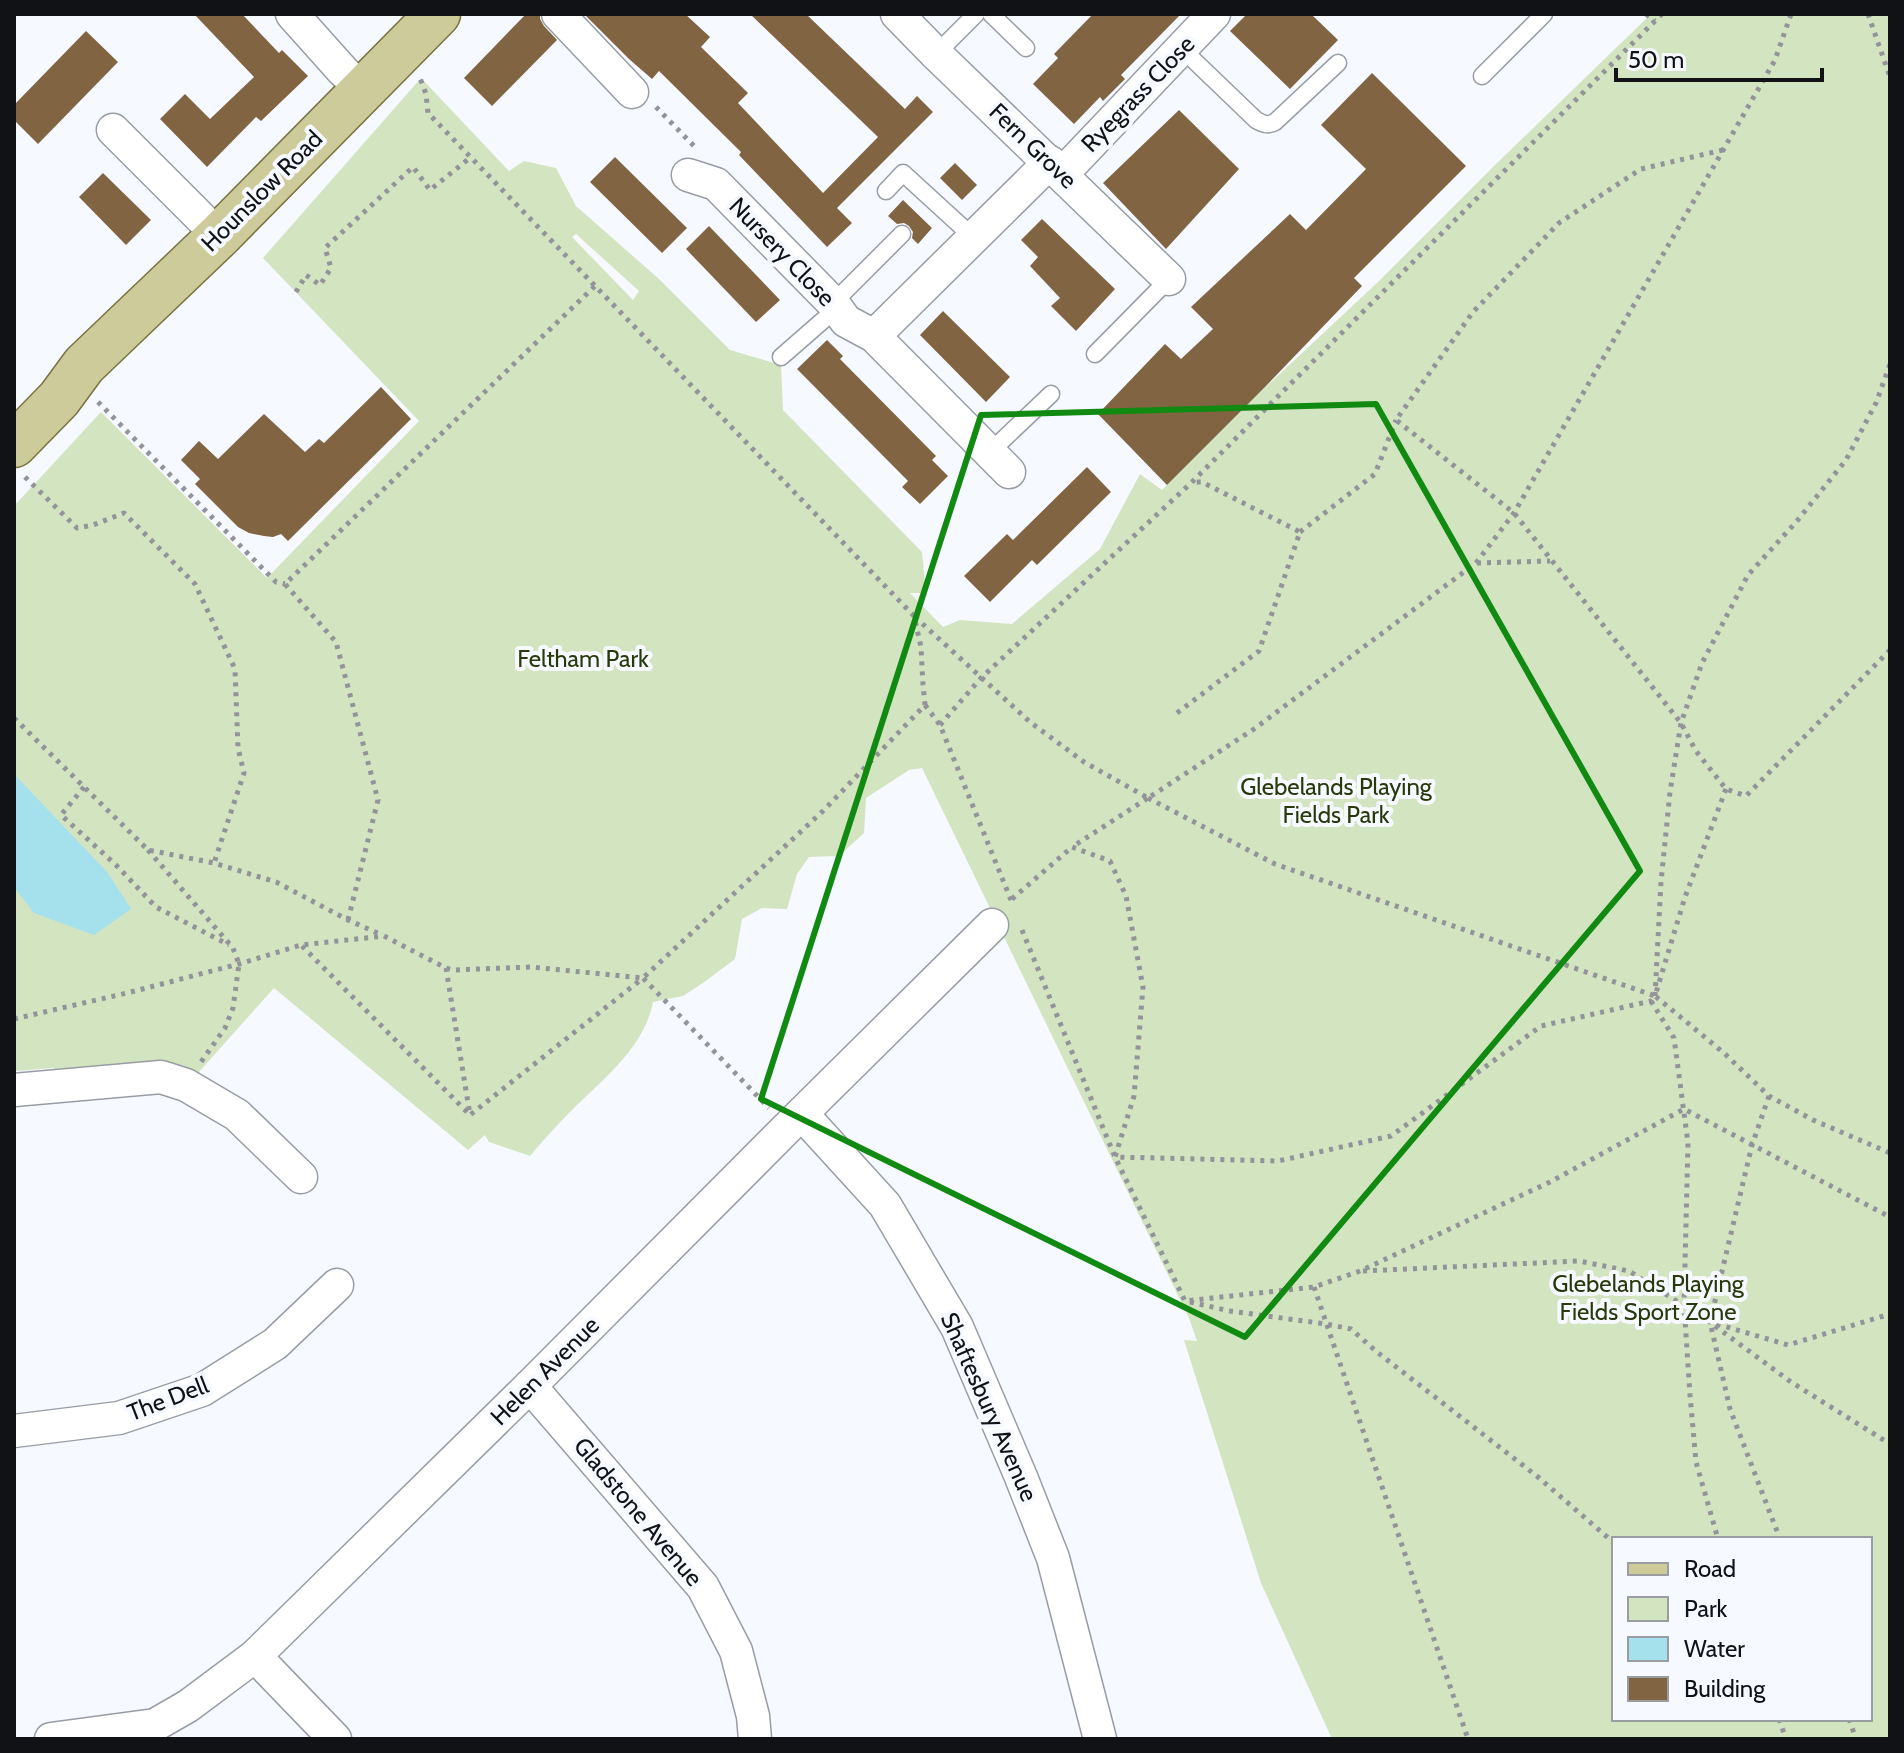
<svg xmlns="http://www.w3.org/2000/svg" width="1904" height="1753" viewBox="0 0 1904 1753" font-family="Cabin,sans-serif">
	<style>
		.green { fill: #d3e4c1; fill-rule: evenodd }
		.water { fill: #a5e0ed }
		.building { fill: #816441 }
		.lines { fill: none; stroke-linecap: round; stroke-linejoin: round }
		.lane-casing { stroke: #989da5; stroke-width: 19 }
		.street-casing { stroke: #989da5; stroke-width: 35 }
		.primary-casing { stroke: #77743f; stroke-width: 47 }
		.path { stroke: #929499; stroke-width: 5; stroke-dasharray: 4 6; stroke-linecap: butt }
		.lane { stroke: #fff; stroke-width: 16 }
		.street { stroke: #fff; stroke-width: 32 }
		.primary { stroke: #cecb9a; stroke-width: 44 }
		.marked { fill: none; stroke: #108a11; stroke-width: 6; stroke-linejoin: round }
		.labels { text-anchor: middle; stroke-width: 8; stroke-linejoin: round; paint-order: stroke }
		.street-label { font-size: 24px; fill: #101215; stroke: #f6f9ff }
		.park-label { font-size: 24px; fill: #273a0b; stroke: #f6f9ff }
	</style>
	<rect width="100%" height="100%" fill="#f6f9ff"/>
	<path class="green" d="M1651,14h239v1725h-558l-71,-156 -77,-243 13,1 -8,-23 -267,-550 -13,2 -43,28 -2,35 -25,23 -30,1 -12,17 -10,35 -25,-1 -20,11 -7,40 -32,24 -20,13 -30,6c-8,43 -46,74 -76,103 -17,17 -32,33 -47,51l-41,-14 -4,-7 -17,15 -194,-162 -76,85 -13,-5 -17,24 -112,-20 -2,-4 -39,3 -1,3v-568l87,-94 166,166 152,-157 -156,-163 158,-180 88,93 15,-10 32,7 20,38 83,73 71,71 51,15 2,45 139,142 4,41h-16l33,34 17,-7 52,4 88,-75 40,-75 22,16 93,-93 123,-115 117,-117zM576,234l63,57 -6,9 -61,-63zM1614,1539h256v180h-256z"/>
	<polygon class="water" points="14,774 107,872 131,909 94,935 34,913 14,887"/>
	<g class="building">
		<polygon points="194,14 242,14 279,53 282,50 308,76 261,121 256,117 207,167 160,119 185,94 210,119 254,77"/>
		<polygon points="526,14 540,14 540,19 544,26 557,40 492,106 464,78"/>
		<polygon points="584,14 685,14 710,37 701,47 748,93 738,103 823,193 878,137 750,14 806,14 905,109 917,96 933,112 837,208 852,223 827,247 739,155 741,152 659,71 652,79 629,59"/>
		<polygon points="1093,14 1181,14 1121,75 1125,79 1103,101 1100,97 1074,124 1033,84 1058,58 1054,54"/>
		<polygon points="1247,14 1311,14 1338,40 1290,89 1230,31"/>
		<polygon points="86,31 118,62 38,144 14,120 14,105"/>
		<polygon points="1372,73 1466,166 1354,278 1362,286 1266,386 1167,485 1098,414 1165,344 1181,359 1213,329 1191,307 1290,214 1306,230 1366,169 1321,125"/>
		<polygon points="1179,110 1239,169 1166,249 1103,183"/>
		<polygon points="615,157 687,228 662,253 590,182"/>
		<polygon points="955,163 977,185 962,200 940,178"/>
		<polygon points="103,173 151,220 126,245 79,197"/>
		<polygon points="903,200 932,228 918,244 912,238 913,232 909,226 904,223 897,224 888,216"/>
		<polygon points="1042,219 1115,289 1076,331 1051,306 1060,298 1030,266 1038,257 1021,240"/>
		<polygon points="709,226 780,300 756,322 686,249"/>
		<polygon points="943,311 1010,377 986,402 920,335"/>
		<polygon points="827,340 843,356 840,359 936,456 932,460 948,476 920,504 902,487 908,481 797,369"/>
		<polygon points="381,387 411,419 288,541 281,534 273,537 264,536 249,533 238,527 195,484 200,479 181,460 199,441 218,459 264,414 305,452 319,439 324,443"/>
		<polygon points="1087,467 1111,492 1037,565 1032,560 990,602 964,576 1007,534 1013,540"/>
	</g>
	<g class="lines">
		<g class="lane-casing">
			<g id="lane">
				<polyline points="991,14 1026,48"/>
				<path d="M1181,48l75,72c7,4 12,6 19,2l63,-59"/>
				<polyline points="936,54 976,14"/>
				<polyline points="1482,76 1544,14"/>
				<polyline points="886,191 903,173 973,237"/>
				<polyline points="833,303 902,234"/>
				<polyline points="1095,354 1169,279"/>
				<polyline points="781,357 836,309"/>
				<polyline points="990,452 1051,394"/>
			</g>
		</g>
		<g class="street-casing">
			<g id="street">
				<polyline points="292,14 343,71 363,90"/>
				<polyline points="558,14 632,92"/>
				<polyline points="897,14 936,54 1169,279"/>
				<polyline points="113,130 219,236"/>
				<polyline points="1062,174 1214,14"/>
				<polyline points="688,175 716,184 833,303 846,321 874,336 1009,472"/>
				<polyline points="874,336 1050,162"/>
				<polyline points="14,1090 161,1077 186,1085 237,1115 301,1177"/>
				<polyline points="802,1114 885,1205 957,1327 1021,1477 1053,1558 1100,1739"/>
				<polyline points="530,1386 703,1587 736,1651 753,1716 755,1739"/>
				<polyline points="14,1431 119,1418 202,1390 275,1344 337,1285"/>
				<polyline points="255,1656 335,1739"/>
				<polyline points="51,1739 155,1725 188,1706 255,1656 530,1386 788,1127 992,925"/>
			</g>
		</g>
		<g class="primary-casing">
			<polyline id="primary" points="14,445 59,399 84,365 219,236 438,14"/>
		</g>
		<g class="path">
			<polyline points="1646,14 1655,21"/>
			<polyline points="1868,14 1890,77"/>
			<polyline points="656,107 694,146"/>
			<polyline points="1723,150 1641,169 1559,223 1473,312 1396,420 1514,513 1681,723 1696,751 1726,789 1746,796 1890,650"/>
			<polyline points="296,292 306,275 320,285 331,268 325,248 413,167 430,190 471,157"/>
			<polyline points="98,402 276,582 285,584"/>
			<polyline points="25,477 77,528 93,525 124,513 195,584 235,669 238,748 244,773 214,863"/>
			<polyline points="1300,532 1375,474 1396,420"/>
			<polyline points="1477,563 1550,561"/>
			<polyline points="915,617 1030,722 1084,762 1148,798 1254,729 1476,563 1514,513 1775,60 1791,14"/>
			<polyline points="925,705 940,725 1013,905"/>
			<polyline points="1177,713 1259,651 1300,532 1202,482 1193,482"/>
			<polyline points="14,718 148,850 214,863 276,882 348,920 382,935"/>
			<polyline points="940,725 981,678 1192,482 1662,14"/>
			<polyline points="84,787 61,815 116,865 156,907 229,945"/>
			<polyline points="1726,789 1685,897 1655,996 1724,1053 1769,1096 1813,1120 1890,1153"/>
			<polygon points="1148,798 1275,864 1655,996 1651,1001 1541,1026 1391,1136 1278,1161 1115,1157 1134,1096 1143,987 1126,896 1110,861 1072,847"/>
			<polyline points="148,850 233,948 239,964 233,1008 225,1028 201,1062"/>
			<polyline points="1012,899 1072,847"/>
			<polyline points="348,920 378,800 336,642 285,584 596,285"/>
			<polyline points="1022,930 1115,1157 1185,1301 1314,1287 1360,1271 1550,1182 1684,1109 1890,1217"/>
			<polyline points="302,946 470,1115"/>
			<polyline points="446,968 470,1115 643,978 769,1108"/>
			<polyline points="1655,996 1661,882 1670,792 1681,723 1702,663 1748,575 1797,521 1846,460 1876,403 1890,364"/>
			<polyline points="1651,1001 1674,1038 1688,1143 1684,1305 1690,1395 1696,1462 1718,1539"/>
			<polyline points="14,1019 127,993 239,964 301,945 384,936 446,968 453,970 531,967 643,978 823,811 925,705 923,685 921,647 914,616 428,113 426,94 420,78"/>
			<polyline points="1769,1096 1752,1145 1710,1322 1730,1409 1780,1539"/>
			<polyline points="1363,1271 1579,1261 1629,1271 1710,1322 1788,1345 1890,1314"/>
			<polyline points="1314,1287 1468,1739"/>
			<polyline points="1190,1302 1230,1311 1326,1324 1351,1329 1377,1352 1538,1477 1614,1543"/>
			<polyline points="1715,1326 1791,1382 1890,1444"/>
			<polyline points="1779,1719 1786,1739"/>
			<polyline points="1849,1719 1856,1739"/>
		</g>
		<use href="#lane" class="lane"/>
		<use href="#street" class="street"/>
		<use href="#primary" class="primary"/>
	</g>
	<path class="marked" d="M1376,404l264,467 -395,466 -484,-238 220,-684z"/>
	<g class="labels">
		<g class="street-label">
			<text transform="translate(1138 94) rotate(-46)" y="8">Ryegrass Close</text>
			<text transform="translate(1033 146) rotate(44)" y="8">Fern Grove</text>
			<text transform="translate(262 191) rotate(-45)" y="8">Hounslow Road</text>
			<text transform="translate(782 252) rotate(46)" y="8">Nursery Close</text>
			<text transform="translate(545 1371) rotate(-45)" y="8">Helen Avenue</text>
			<text transform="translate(168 1399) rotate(-21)" y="8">The Dell</text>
			<text transform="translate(989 1407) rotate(66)" y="8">Shaftesbury Avenue</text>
			<text transform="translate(638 1512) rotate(50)" y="8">Gladstone Avenue</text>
		</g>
		<g class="park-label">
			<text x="583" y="667">Feltham Park</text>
			<text x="1336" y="795">Glebelands Playing<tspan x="1336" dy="28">Fields Park</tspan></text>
			<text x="1648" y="1292">Glebelands Playing<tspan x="1648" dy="28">Fields Sport Zone</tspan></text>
		</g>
	</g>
	<rect width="1904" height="1753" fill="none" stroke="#101215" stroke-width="32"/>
	<rect x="1612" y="1537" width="260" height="184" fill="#f6f9ff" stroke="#9a9da1" stroke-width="2"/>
	<rect x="1628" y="1563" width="40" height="12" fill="#cecb9a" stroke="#9a9da1" stroke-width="2"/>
	<text x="1684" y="1577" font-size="24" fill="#101215">Road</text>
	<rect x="1628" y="1597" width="40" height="24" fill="#d3e4c1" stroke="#9a9da1" stroke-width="2"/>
	<text x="1684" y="1617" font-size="24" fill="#101215">Park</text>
	<rect x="1628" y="1637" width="40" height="24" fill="#a5e0ed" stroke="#9a9da1" stroke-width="2"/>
	<text x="1684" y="1657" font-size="24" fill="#101215">Water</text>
	<rect x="1628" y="1677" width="40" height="24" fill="#816441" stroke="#9a9da1" stroke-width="2"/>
	<text x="1684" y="1697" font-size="24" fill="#101215">Building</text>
	<path d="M1616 68v12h206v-12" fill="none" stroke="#101215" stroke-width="4"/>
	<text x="1628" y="68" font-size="24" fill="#101215" stroke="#f6f9ff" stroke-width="6" paint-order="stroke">50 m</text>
</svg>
